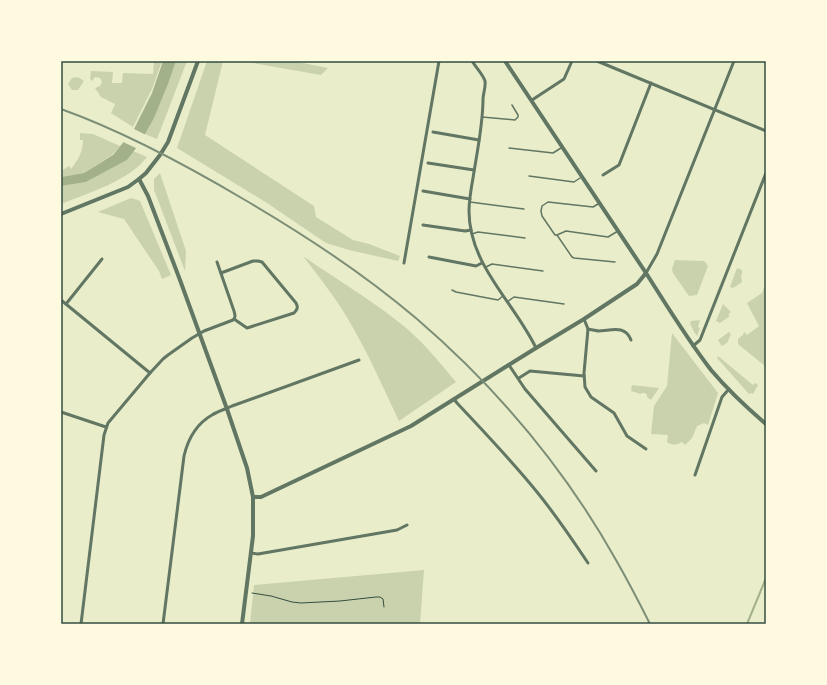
<svg xmlns="http://www.w3.org/2000/svg" width="827" height="685" viewBox="0 0 827 685" font-family="'Golos Text',sans-serif">
	<style>
		.green { fill: #cad2ad }
		.water { fill: #a3b18a }
		.pier { fill: #e9edc9 }
		.lines { fill: none; stroke-linecap: round; stroke-linejoin: round }
		.stream { stroke: #a3b18a; stroke-width: 2 }
		.path { stroke: #344e41; stroke-width: 1 }
		.service { stroke: #617663; stroke-width: 1.5 }
		.minor { stroke: #617663; stroke-width: 3 }
		.tertiary { stroke: #617663; stroke-width: 4 }
		.rail { stroke: #7c8e77; stroke-width: 2 }
		.neatline { fill: none; stroke: #344e41; stroke-width: 1.5 }
	</style>
	<rect width="100%" height="100%" fill="#e9edc9"/>
	<g class="green">
		<polygon points="154,61 162,61 152,89 133,127 111,113 115,104 101,97 95,88 100,86 102,82 100,78 95,77 92,81 90,79 91,71 113,72 112,83 122,83 123,73 153,74"/>
		<path d="M176,61h11l-30,78 -12,-5c13,-23 22,-48 31,-73z"/>
		<polygon points="207,61 223,61 205,135 314,206 316,217 353,240 369,244 400,256 398,261 349,250 326,243 267,203 177,148"/>
		<polygon points="242,61 293,61 328,68 321,75"/>
		<polygon points="78,77 84,81 78,90 72,90 68,84 72,78"/>
		<path d="M80,133l13,1 27,12 -8,9 -28,18 -23,4v-6l8,-5 2,3c7,-9 12,-17 12,-29h-3z"/>
		<path d="M133,151l14,6c-18,24 -59,36 -86,47v-18l25,-4 41,-22z"/>
		<polygon points="160,173 186,251 185,271 154,190 154,179"/>
		<polygon points="131,198 140,201 171,275 162,279 159,271 124,219 98,212"/>
		<path d="M303,256c34,24 71,45 103,72 19,16 34,35 50,54l-57,39c-16,-34 -32,-70 -51,-102 -13,-22 -29,-42 -45,-63z"/>
		<polygon points="675,260 704,261 708,266 697,295 689,296 673,273 672,269"/>
		<polygon points="737,268 742,270 742,274 741,275 742,282 733,288 730,287"/>
		<polygon points="766,282 766,367 738,344 738,339 743,335 743,334 745,332 747,335 759,326 747,303 762,293"/>
		<polygon points="723,304 731,312 728,315 730,316 720,323 716,321"/>
		<polygon points="700,320 698,327 700,328 697,336 694,332 690,323 691,321"/>
		<polygon points="729,332 731,335 729,338 728,342 722,346 718,340"/>
		<path d="M672,333l46,60 -10,32 -4,-2 -7,3 -5,12 -7,7 -3,-3c-5,3 -9,4 -15,0l1,-7 -17,-1 3,-28 13,-20z"/>
		<polygon points="718,356 753,385 755,383 758,385 753,394 751,393 749,394 717,358"/>
		<polygon points="632,385 659,388 651,400 647,397 647,395 645,393 642,393 641,394 631,391"/>
		<polygon points="424,570 420,624 250,624 254,585"/>
	</g>
	<polygon class="water" points="163,61 176,61 168,84 154,118 140,143 127,160 86,182 61,186 61,177 84,173 113,155 134,129 152,93"/>
	<polygon class="pier" points="132,128 146,135 138,149 121,141"/>
	<g class="lines">
		<polyline class="stream" points="747,624 766,578"/>
		<polyline class="path" points="252,593 271,596 292,602 301,603 340,601 376,597 380,597 383,599 384,607"/>
		<g class="service">
			<polyline points="482,117 515,120 518,117 518,115 512,105"/>
			<polyline points="509,148 553,153 561,148"/>
			<polyline points="529,176 574,182 580,178"/>
			<polyline points="470,202 524,209"/>
			<polyline points="598,204 593,207 548,202 542,206 541,211 542,216 555,235 557,235 566,231 608,237 618,231"/>
			<polyline points="472,234 478,232 525,238"/>
			<polyline points="557,235 572,257 574,258 615,262"/>
			<polyline points="486,267 492,264 543,271"/>
			<polyline points="452,290 456,292 498,300 503,296"/>
			<polyline points="507,302 514,297 564,304"/>
		</g>
		<g class="minor">
			<path d="M472,61c3,5 12,15 13,20 1,6 -2,13 -2,18 0,26 -6,53 -10,79 -2,11 -4,22 -4,33 0,54 45,91 67,137"/>
			<polyline points="597,61 766,131"/>
			<polyline points="532,100 564,79 572,61"/>
			<polyline points="433,132 479,140"/>
			<polyline points="428,163 474,170"/>
			<polyline points="603,175 619,165 651,83"/>
			<polyline points="423,191 470,199"/>
			<polyline points="423,225 465,231 471,230"/>
			<polyline points="429,257 476,266 482,263"/>
			<polyline points="404,263 439,61"/>
			<path d="M221,273l32,-12h5l4,1 34,41c2,4 2,6 -2,10l-47,15 -13,-9"/>
			<polyline points="646,273 657,254 734,61"/>
			<polyline points="61,300 150,373"/>
			<polyline points="66,304 102,259"/>
			<polyline points="584,319 588,329 584,373 585,387 591,397 614,413 627,436 646,449"/>
			<path d="M588,329c4,1 7,1 10,2 12,0 27,-7 33,9"/>
			<polyline points="693,346 700,340 766,173"/>
			<polyline points="509,365 525,389 596,471"/>
			<polyline points="519,378 530,371 584,376"/>
			<path d="M454,399l3,4c27,29 55,58 80,89 18,22 35,47 51,71"/>
			<polyline points="61,412 106,427"/>
			<polyline points="695,475 722,397 729,389"/>
			<polyline points="251,553 258,554 397,530 407,525"/>
			<path d="M81,624l23,-189 4,-12 42,-50 13,-14 5,-4 24,-17 12,-7 29,-11c3,-3 2,-5 1,-9l-17,-49"/>
			<path d="M163,624l21,-168c4,-17 12,-32 28,-41 6,-4 14,-6 20,-9l127,-46"/>
		</g>
		<g class="tertiary">
			<path d="M505,61l141,212c21,33 41,66 65,97 17,20 35,37 55,54"/>
			<polyline points="139,179 148,196 180,280 227,409 247,468 253,497 253,536 242,624"/>
			<polyline points="61,214 128,187 139,179 146,173 160,155 168,142 198,61"/>
			<polyline points="253,497 261,497 411,426 536,348 584,319 637,284 646,273"/>
		</g>
		<path class="rail" d="M61,109c64,23 125,56 184,91 60,35 119,74 172,119 79,68 148,150 199,241 12,21 23,42 34,64"/>
	</g>
	<rect width="827" height="685" fill="none" stroke="#fefae0" stroke-width="124"/>
	<rect x="62" y="62" width="703" height="561" class="neatline"/>
</svg>
